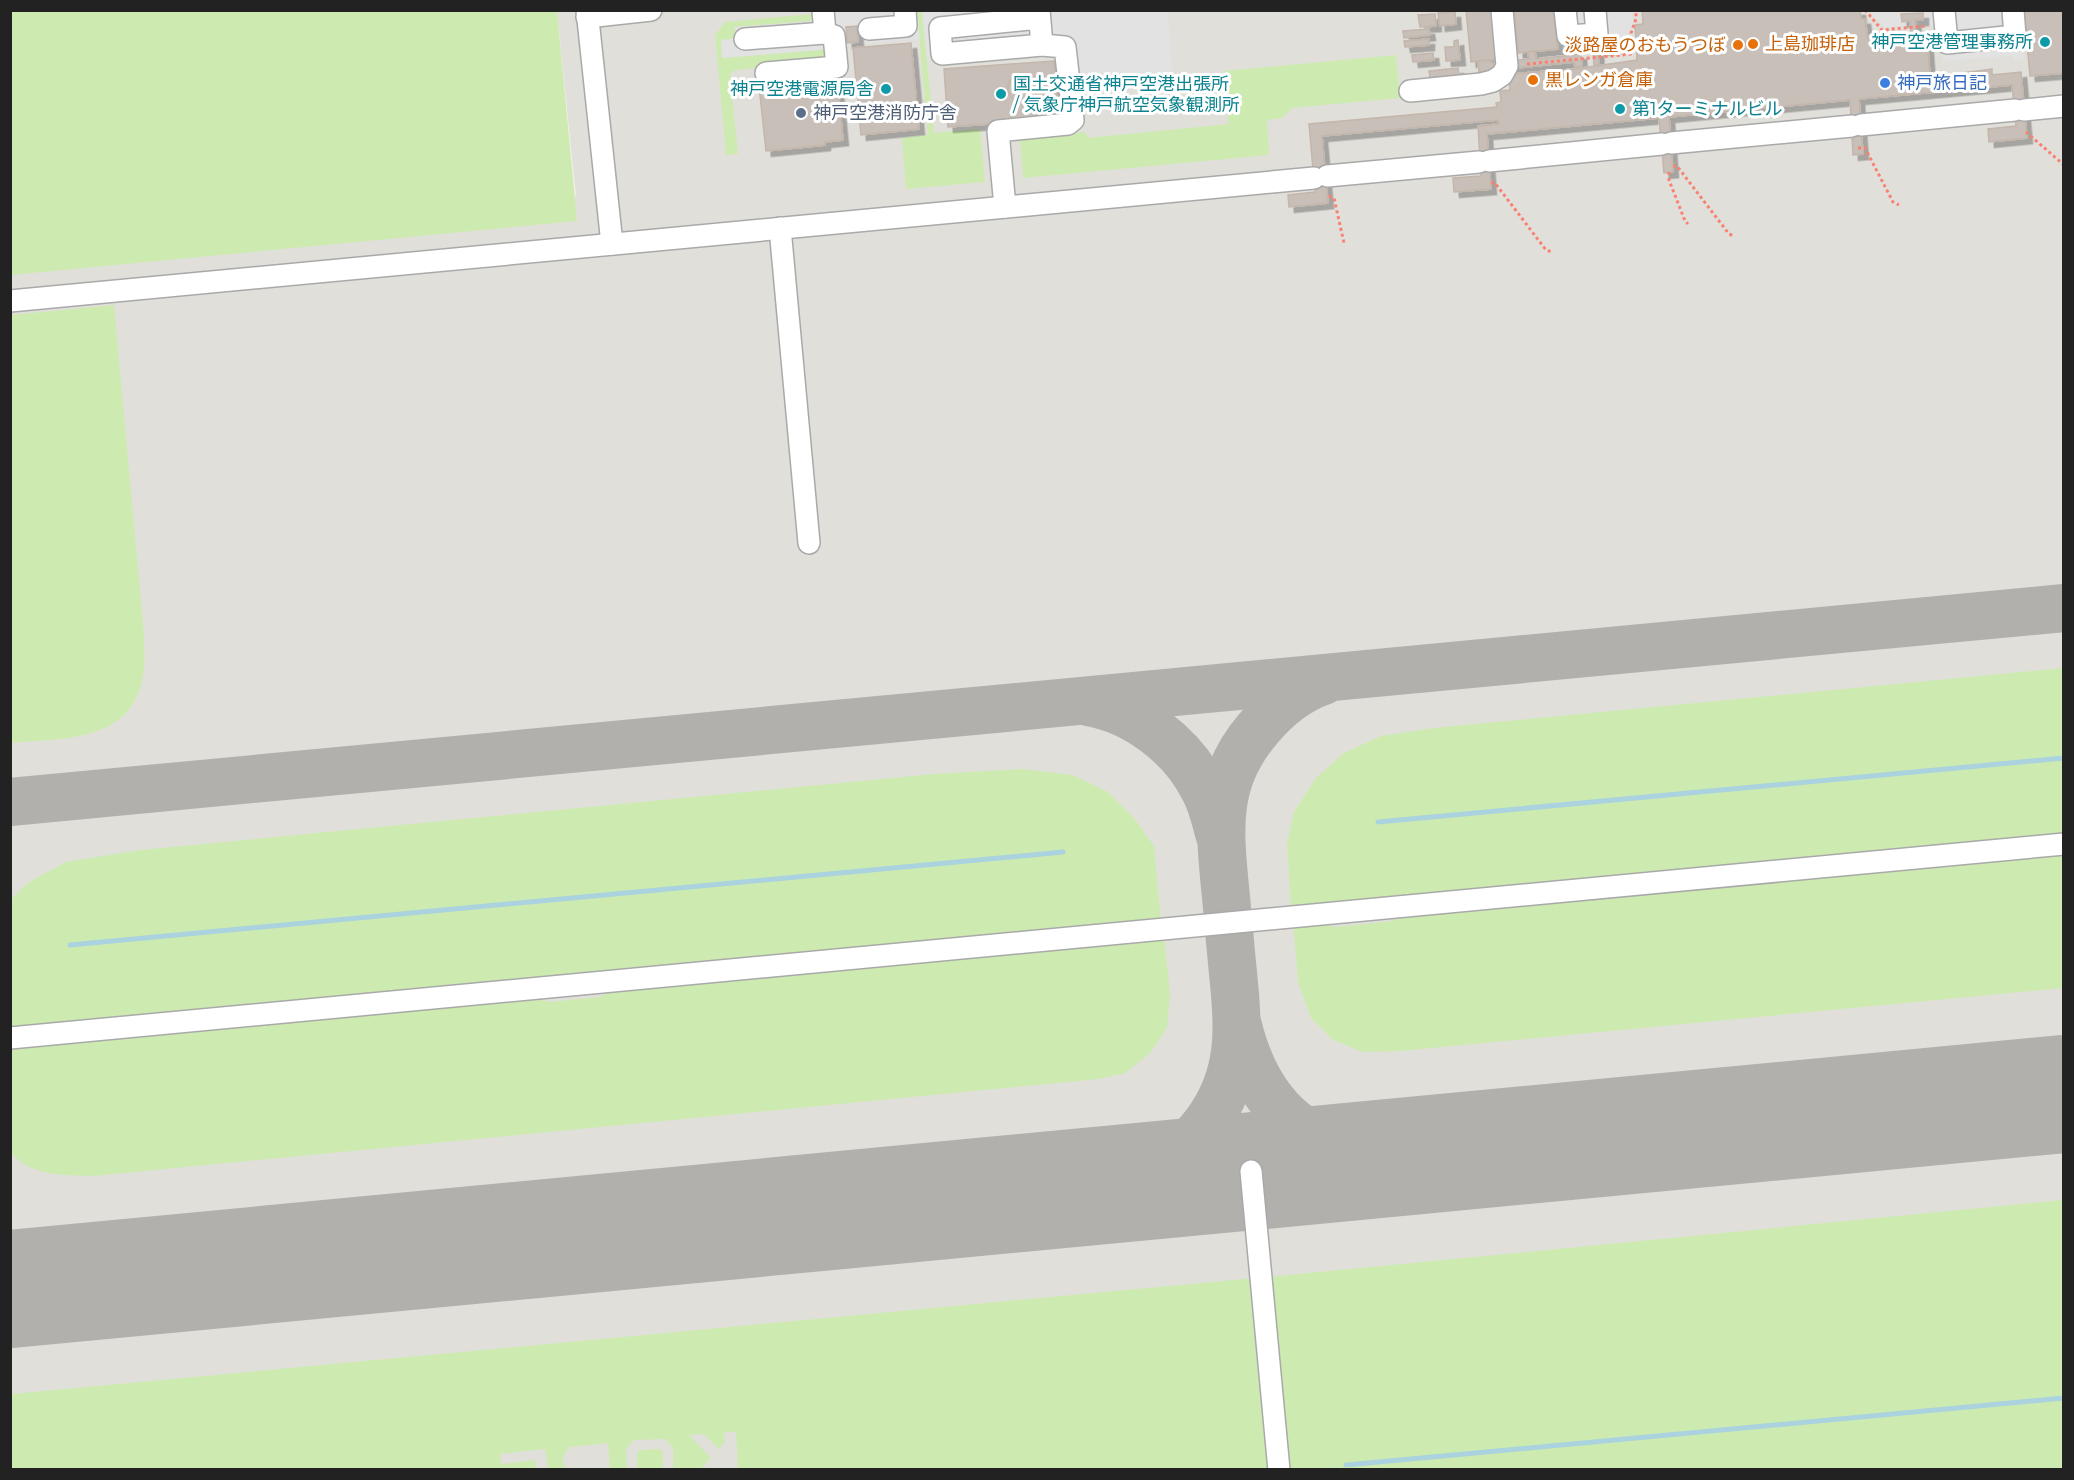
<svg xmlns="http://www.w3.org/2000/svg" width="2074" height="1480" viewBox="0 0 2074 1480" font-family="Montserrat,'Noto Sans JP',sans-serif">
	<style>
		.airport { fill: #e1dfda }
		.grass { fill: #cdebb0 }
		.parking { fill: #e2e2e2 }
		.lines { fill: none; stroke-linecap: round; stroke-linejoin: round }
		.stream { stroke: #aad3df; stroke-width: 5 }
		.taxiway { stroke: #b1b0ac; stroke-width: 48 }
		.runway { stroke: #b1b0ac; stroke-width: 118 }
		.building { fill: #c7bfb8; stroke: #c4b6ab; stroke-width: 1.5; filter: url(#shadow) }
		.minor-casing { stroke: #a9a9a9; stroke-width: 24 }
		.path { stroke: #fa8072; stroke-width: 3; stroke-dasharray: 3 3; stroke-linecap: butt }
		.minor { stroke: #fff; stroke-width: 21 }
		.culture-dot { fill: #0f9aa8; stroke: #fff; stroke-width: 2 }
		.food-dot { fill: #e8710a; stroke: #fff; stroke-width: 2 }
		.shop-dot { fill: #3f7fe0; stroke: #fff; stroke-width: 2 }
		.service-dot { fill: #5c6f8a; stroke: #fff; stroke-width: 2 }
		.labels { text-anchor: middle; stroke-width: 6; stroke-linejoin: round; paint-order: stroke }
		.culture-label { font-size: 18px; fill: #0d838f; stroke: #fff; text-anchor: end }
		.food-label { font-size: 18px; fill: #c56008; stroke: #fff; text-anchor: start }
		.shop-label { font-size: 18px; fill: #366cbe; stroke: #fff; text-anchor: start }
		.service-label { font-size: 18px; fill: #4e5e75; stroke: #fff; text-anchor: start }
	</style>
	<defs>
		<filter id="shadow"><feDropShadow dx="5.5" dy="5.5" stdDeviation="0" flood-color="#0004"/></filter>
	</defs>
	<rect width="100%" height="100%" fill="#f2efe9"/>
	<polygon class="airport" points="557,11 2063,11 2063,1469 11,1470 11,248 576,196"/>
	<g class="grass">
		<polygon points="11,10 557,11 577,221 11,275"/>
		<polygon points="917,11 922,11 934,133 980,129 985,182 906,189 902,138 928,135"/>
		<polygon points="812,14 813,21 735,27 736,38 723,58 827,49 828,61 735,70 730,74 738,154 726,155 715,35 725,22"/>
		<polygon points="1396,55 1400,98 1292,108 1282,118 1267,120 1269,155 1023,178 1020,139 1086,132 1087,138 1229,124 1224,71"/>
		<path d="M114,305l30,329c0,16 2,32 -2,47 -14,62 -81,57 -131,62v-428z"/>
		<polygon points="2063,668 2063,838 1291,911 1287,843 1294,812 1315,779 1344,753 1381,736 1433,728"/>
		<polygon points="1022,769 1073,775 1108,792 1134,818 1154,846 1161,923 11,1032 11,899 29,882 66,862 140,850 933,774"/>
		<polygon points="2063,850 2063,988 1400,1051 1363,1052 1333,1040 1311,1018 1298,982 1293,922 1308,920 1336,927 1392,921 1409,911"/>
		<path d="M1164,935l6,59 -3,34 -17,25 -25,20 -26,6 -1006,97c-28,-1 -63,1 -82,-24v-108l512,-49 26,7 50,-5 25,-11z"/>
		<polygon points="2063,1200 2063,1469 1285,1469 1267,1277"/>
		<path d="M1255,1278l18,191h-535l-2,-37h-12l1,10 -6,7 -15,-15 -15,1 22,23 -10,11h-28v-21l-8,-9 -31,1 -8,9 1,21 -17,-1 -2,-26 -38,4c-7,7 -10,13 -3,23l-19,-1 -3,-20 -45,5 1,10 34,-4 1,9 -8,1h-517v-76z"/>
		<polygon points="660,1449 663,1453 663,1469 637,1469 637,1453 639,1450"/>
	</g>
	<g class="parking">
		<polygon points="853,10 917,11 920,39 844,45 843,48 722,58 721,40 736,38 735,27 812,21 812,14"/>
		<polygon points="922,11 1168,11 1172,75 1081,84 1076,43 927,58"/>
		<polygon points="1555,11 1632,11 1633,24 1628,35 1629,50 1560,56"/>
		<polygon points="1870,11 2019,11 2024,59 2014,60 2013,56 1943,61 1939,24 1885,28"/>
	</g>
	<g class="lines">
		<g class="stream">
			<polyline points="1378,822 2064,758"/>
			<polyline points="70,945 1063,852"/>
			<polyline points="1346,1465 2064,1398"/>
		</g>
		<g class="taxiway">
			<path d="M1088,702c48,8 94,43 116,87 8,14 11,29 15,44"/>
			<polyline points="10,802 2064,608"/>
			<path d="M1238,1026c21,85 71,125 157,133"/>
			<path d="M1103,1187c17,-6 35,-10 51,-19 48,-25 79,-73 82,-127 2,-23 -1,-46 -3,-68 -3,-29 -5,-57 -8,-86 -6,-61 -10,-108 33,-158 17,-21 39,-39 65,-48"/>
			<polyline points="10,1263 36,1274 83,1283"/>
		</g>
		<polyline class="runway" points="10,1289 2064,1094"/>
	</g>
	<g class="building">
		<polygon points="1466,10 1492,10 1497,59 1471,62"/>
		<polygon points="1514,10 1553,10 1558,49 1518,53"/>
		<polygon points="1642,10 1860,10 1861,19 1865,19 1868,39 1927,34 1930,77 1992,69 1992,75 2021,72 2027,138 1989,142 1988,129 2016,126 2012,85 1859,99 1863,154 1853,155 1850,100 1669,117 1673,172 1664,173 1659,118 1487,134 1491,189 1454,192 1453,178 1481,176 1478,126 1499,124 1498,120 1322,136 1328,203 1289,207 1288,195 1315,192 1309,124 1497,107 1496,103 1501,102 1500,91 1510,90 1509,74 1575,69 1637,60 1635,25 1643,24"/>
		<polygon points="2064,10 2064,73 2030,76 2024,11"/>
		<polygon points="1455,12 1456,24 1440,26 1438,13"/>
		<polygon points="1923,13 1923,20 1915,20 1917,36 1911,36 1910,21 1902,22 1901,14"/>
		<polygon points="1435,14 1436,26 1420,27 1418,15"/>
		<polygon points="857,26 858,42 847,43 846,27"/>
		<polygon points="1429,29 1430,35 1404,38 1403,31"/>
		<polygon points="1429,39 1429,45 1405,47 1404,41"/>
		<polygon points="1458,40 1460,60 1446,61 1445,47 1454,47 1454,41"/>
		<polygon points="1609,41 1609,49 1598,50 1599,64 1594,65 1593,50 1589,51 1588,43"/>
		<polygon points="911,43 919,129 861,135 853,48"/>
		<polygon points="1535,51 1536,59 1581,54 1582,66 1575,67 1574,62 1479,72 1478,61 1490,60 1491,63 1529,59 1528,52"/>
		<polygon points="1433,53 1434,60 1413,62 1412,55"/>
		<polygon points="1054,61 1059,119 948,127 944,69"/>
		<polygon points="1458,68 1459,75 1430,78 1429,71"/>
		<circle cx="1023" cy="88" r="15"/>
		<polygon points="837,78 843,140 825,142 825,145 766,151 759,86"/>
	</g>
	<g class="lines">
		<g class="minor-casing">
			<g id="minor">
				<polyline points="587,10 612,244"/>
				<polyline points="1039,10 1042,45 942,54 940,28 1039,18"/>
				<polyline points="1565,10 1568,36 1597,34 1595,10"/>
				<polyline points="1944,10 1947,43 2015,36 2013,10"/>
				<polyline points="587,17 651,10"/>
				<polyline points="869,29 906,26 905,10"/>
				<polyline points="745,39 825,33"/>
				<polyline points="1042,45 1065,47 1070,91"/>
				<polyline points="766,73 837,67 834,36 825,33 823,10"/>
				<polyline points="1410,91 1481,84 1493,81 1502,75 1507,66 1502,10"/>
				<polyline points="2024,110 2064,106"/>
				<polyline points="1861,125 2015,110"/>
				<polyline points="1671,143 1852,126"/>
				<polyline points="1489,161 1662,144"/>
				<polyline points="1327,176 1479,162"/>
				<polyline points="1005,207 998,131 1068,124 1073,120 1072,111"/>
				<polyline points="780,228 809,543"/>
				<polyline points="10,301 1314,178"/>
				<polyline points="10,1038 2064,844"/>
				<polyline points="1251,1171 1279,1470"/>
			</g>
		</g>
		<g class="path">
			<polyline points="1865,10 1882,30 1926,26"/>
			<polyline points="1527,64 1632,54 1631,33 1636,19 1636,10"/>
			<polyline points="2026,132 2064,165"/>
			<polyline points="1858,148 1865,148 1893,202 1899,205"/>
			<polyline points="1673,166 1677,166 1729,234 1734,236"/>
			<polyline points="1669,172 1669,180 1685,221 1688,224"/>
			<polyline points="1491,183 1495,183 1546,250 1552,252"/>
			<polyline points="1329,196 1334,198 1344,243"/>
		</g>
		<use href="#minor" class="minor"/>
	</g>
	<g class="culture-dot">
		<circle cx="2045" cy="42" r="6"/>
		<circle cx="886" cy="89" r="6"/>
		<circle cx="1001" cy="94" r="6"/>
		<circle cx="1620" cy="109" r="6"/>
	</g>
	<g class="food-dot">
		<circle cx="1753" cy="44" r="6"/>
		<circle cx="1738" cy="45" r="6"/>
		<circle cx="1533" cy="80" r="6"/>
	</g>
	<circle class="shop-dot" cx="1885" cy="83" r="6"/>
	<circle class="service-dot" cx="801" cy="113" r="6"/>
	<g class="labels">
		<g class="culture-label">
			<text x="2033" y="48">神戸空港管理事務所</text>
			<text x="1013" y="90" text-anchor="start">国土交通省神戸空港出張所<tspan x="1013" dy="21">/ 気象庁神戸航空気象観測所</tspan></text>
			<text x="874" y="95">神戸空港電源局舎</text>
			<text x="1632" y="115" text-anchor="start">第1ターミナルビル</text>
		</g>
		<g class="food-label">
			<text x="1765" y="50">上島珈琲店</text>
			<text x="1726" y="51" text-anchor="end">淡路屋のおもうつぼ</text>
			<text x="1545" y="86">黒レンガ倉庫</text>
		</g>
		<g class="shop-label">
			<text x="1897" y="89">神戸旅日記</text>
		</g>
		<g class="service-label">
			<text x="813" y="119">神戸空港消防庁舎</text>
		</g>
	</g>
	<rect width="2074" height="1480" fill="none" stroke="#222222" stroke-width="24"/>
</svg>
